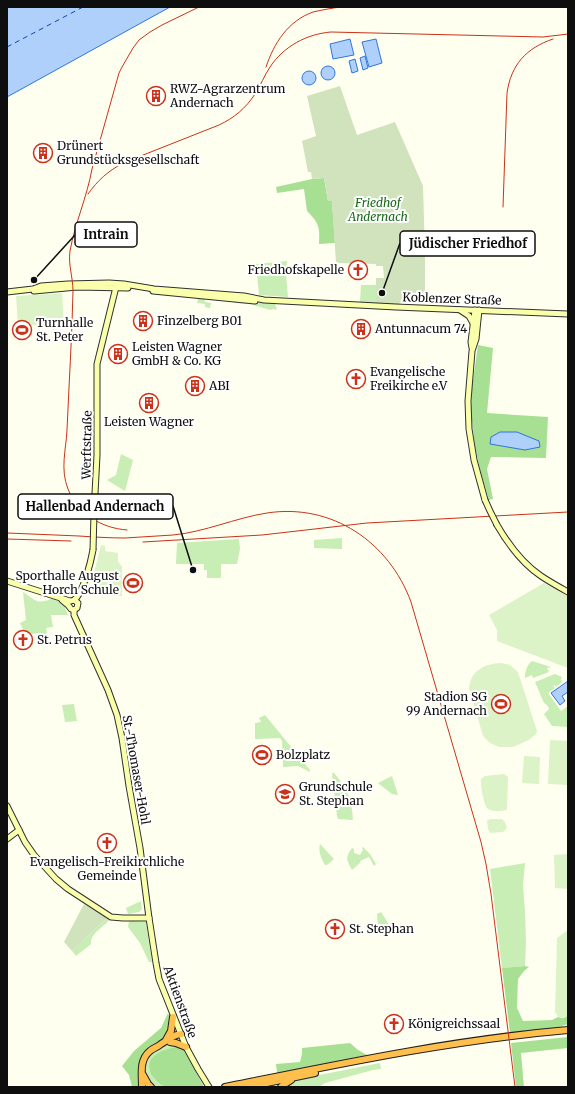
<svg xmlns="http://www.w3.org/2000/svg" width="575" height="1094" viewBox="0 0 575 1094" font-family="Merriweather,serif">
	<style>
		.green { fill: #c8edb5 }
		.forest { fill: #a7df93 }
		.cemetery { fill: #d0e3bd }
		.pitch { fill: #dcf3c7 }
		.water { fill: #afd0fb; stroke: #2f76d8 }
		.lines { fill: none; stroke-linecap: round; stroke-linejoin: round }
		.ferry { stroke: #0c48aa; stroke-width: 1; stroke-dasharray: 5 4; stroke-linecap: butt }
		.secondary-casing { stroke: #303030; stroke-width: 7 }
		.highway-casing { stroke: #1f1f1f; stroke-width: 8 }
		.secondary { stroke: #f9ffaa; stroke-width: 5 }
		.highway { stroke: #ffbf4d; stroke-width: 6 }
		.rail { stroke: #ca321a; stroke-width: 1 }
		.secondary-bridge-casing { stroke: #303030; stroke-width: 7; stroke-linecap: butt }
		.secondary-bridge { stroke: #f9ffaa; stroke-width: 5 }
		.labels { text-anchor: middle; stroke-width: 4; stroke-linejoin: round; paint-order: stroke }
		.poi-label { font-size: 12px; fill: #0e0e0e; stroke: #fff; text-anchor: start }
		.park-label { font-size: 12px; font-style: italic; fill: #1a6b18; stroke: #fff }
		.street-label { font-size: 12px; fill: #0e0e0e; stroke: #fff }
		.leader { fill: none; stroke: #0e0e0e; stroke-width: 1.5 }
		.callout-dot { fill: #0e0e0e; stroke: #fff; stroke-width: 1.5 }
		.callout { fill: #fff; stroke: #0e0e0e; stroke-width: 1.5 }
		.callout-label { font-size: 13px; text-anchor: middle; font-weight: bold; fill: #0e0e0e }
	</style>
	<rect width="100%" height="100%" fill="#ffffef"/>
	<g class="green">
		<polygon points="287,261 286,275 288,297 259,295 256,264"/>
		<polygon points="361,285 376,285 376,303 360,302"/>
		<polygon points="198,299 205,299 205,302 211,303 210,308 205,307 205,304 197,303"/>
		<polygon points="232,301 275,304 277,310 273,309 270,310 250,304 234,303"/>
		<polygon points="121,454 133,460 125,491 107,480 116,475"/>
		<polygon points="342,538 342,549 314,548 314,540"/>
		<polygon points="239,539 240,549 237,564 221,564 221,577 220,578 207,578 207,570 204,570 204,564 176,564 177,543"/>
		<path d="M23,592c13,9 15,13 30,6l11,7 4,10h-17l2,12 -7,1 3,12 -8,3 -2,-10 -13,2 -6,-12 6,-3z"/>
		<path d="M532,661l19,6 -4,1 2,4 -16,6 -1,-3 -7,3c0,-7 2,-13 7,-17z"/>
		<polygon points="555,674 562,677 561,679 562,682 556,687 555,685 553,686 555,688 548,693 561,711 568,706 568,727 552,726 544,714 549,709 547,705 544,703 535,682"/>
		<polygon points="74,704 77,721 65,722 62,705"/>
		<polygon points="265,715 310,770 310,772 298,766 283,767 282,741 280,738 255,739 255,723 261,722 259,718"/>
		<path d="M332,773h2c13,15 17,25 19,46l-1,1 -14,-1 -1,-3z"/>
		<polygon points="392,776 398,795 392,794 378,783"/>
		<path d="M320,844l14,15 -7,6h-2c-4,-7 -7,-14 -5,-21z"/>
		<path d="M363,847l7,7 6,10 -2,2 -5,-9 -9,4 1,1 -9,8c-6,-11 -7,-12 0,-22l2,1v4l6,2 3,-5 -1,-2z"/>
		<polygon points="525,863 523,885 525,912 526,943 525,966 502,968 490,869"/>
		<polygon points="141,901 142,909 139,912 128,914 126,908"/>
		<polygon points="381,912 390,926 378,927 377,914"/>
		<path d="M107,918l2,2c-6,8 -19,13 -18,24l-15,12 -4,-5z"/>
		<polygon points="129,921 146,922 152,962 149,962 140,943 128,927"/>
		<path d="M170,1044l10,2 -30,20c1,12 6,16 16,21h-13l-9,-12 1,-16 8,-8z"/>
		<polygon points="380,1063 381,1069 373,1070 325,1083 319,1087 283,1087 290,1082 299,1079"/>
	</g>
	<g class="forest">
		<path d="M324,178l4,23h4l3,42 -16,1c1,-17 0,-21 -12,-33l-3,-22 -27,4 -1,-6 36,-8z"/>
		<polygon points="478,345 493,348 487,413 548,417 546,458 491,457 487,469 493,499 489,500 481,473 475,448 471,412 472,387"/>
		<polygon points="525,966 529,967 524,971 518,979 517,1008 523,1021 552,1020 558,1017 563,1018 568,1016 568,1024 557,1028 510,1033 502,968"/>
		<path d="M168,1013c4,8 3,20 -4,27 -5,4 -11,7 -16,11l-8,36h-8l-3,-12 -7,-9 12,-15 27,-23z"/>
		<polygon points="568,1037 568,1048 521,1053 524,1087 516,1087 511,1043"/>
		<polygon points="350,1043 358,1050 367,1055 277,1073 276,1064 300,1062 302,1054 302,1048"/>
		<path d="M180,1046l3,3 21,38c-7,1 -34,2 -40,-1 -11,-5 -21,-20 -10,-30 7,-6 17,-8 26,-10z"/>
	</g>
	<g class="cemetery">
		<polygon points="340,86 357,135 395,122 423,186 425,253 425,303 411,303 408,300 403,300 398,305 376,303 376,278 384,278 383,266 376,266 376,264 336,263 332,201 328,201 324,178 312,179 311,172 308,172 302,141 316,136 307,96"/>
		<polygon points="84,904 107,918 72,951 64,942"/>
	</g>
	<g class="pitch">
		<polygon points="62,293 64,323 18,326 16,296"/>
		<polygon points="101,545 105,546 105,551 118,553 118,562 122,566 122,596 98,596 98,594 92,592 93,577"/>
		<polygon points="544,583 568,596 568,668 497,641 497,630 489,615"/>
		<path d="M501,663l9,2 8,7 19,59 -1,3 -7,6 -16,7h-14l-9,-4 -7,-7 -14,-48c2,-18 15,-24 32,-25z"/>
		<polygon points="550,740 568,741 568,785 548,784"/>
		<polygon points="265,749 266,760 259,761 258,750"/>
		<polygon points="524,756 540,757 539,784 522,783"/>
		<path d="M504,774l4,3v4l-1,29c-5,1 -14,2 -19,-1 -4,-3 -8,-24 -7,-30l4,-3z"/>
		<polygon points="490,819 502,819 505,822 507,828 503,832 490,833 488,829 487,821"/>
		<polygon points="568,854 568,889 555,888 554,855"/>
		<polygon points="568,930 568,1016 563,1018 558,1017 555,1012 557,938"/>
	</g>
	<g class="water">
		<polygon points="7,7 170,7 7,97"/>
		<polygon points="350,39 354,55 333,59 330,44"/>
		<polygon points="376,39 382,63 369,67 362,42"/>
		<polygon points="365,56 368,68 363,70 360,58"/>
		<polygon points="355,59 358,71 352,73 349,61"/>
		<circle cx="328" cy="73" r="7"/>
		<circle cx="309" cy="78" r="7"/>
		<polygon points="500,432 517,432 539,441 540,447 525,450 490,444 491,437"/>
		<polygon points="568,681 568,692 562,696 565,701 560,705 551,693"/>
	</g>
	<g class="lines">
		<polyline class="ferry" points="7,47 83,7"/>
		<g class="secondary-casing">
			<g id="secondary">
				<polyline points="34,291 77,287 128,288"/>
				<polyline points="153,291 255,301"/>
				<polyline points="7,292 33,289 41,286 68,284 109,283 124,284 154,289 244,296 264,300 396,307 568,314"/>
				<polyline points="460,310 469,316 473,323"/>
				<polyline points="479,310 476,339 472,351 468,401 469,429 474,460 485,500"/>
				<polyline points="472,348 471,342 475,310"/>
				<polyline points="94,513 97,455 97,364 116,287"/>
				<path d="M497,525c11,19 26,39 44,51 9,6 18,11 27,16"/>
				<polyline points="7,581 70,601"/>
				<polyline points="62,600 68,605 71,609 74,610"/>
				<path d="M74,600c9,-6 17,-39 19,-50"/>
				<polyline points="71,601 74,600 78,603 77,608 74,610"/>
				<polyline points="74,610 74,615 108,690 117,715 122,738 129,786 140,848 149,918 156,963 159,979 186,1047 198,1069 209,1087"/>
				<polyline points="7,806 25,842 34,855 56,879 68,889 111,917 123,918 149,918"/>
				<polyline points="7,839 19,830"/>
			</g>
		</g>
		<g class="highway-casing">
			<g id="highway">
				<polyline points="166,1040 171,1031 173,1017"/>
				<polyline points="170,1042 176,1043 186,1047"/>
				<polyline points="143,1075 148,1084 151,1087"/>
				<path d="M142,1087c0,-13 -3,-27 8,-36 3,-3 8,-4 11,-7 7,-4 11,-9 20,-10"/>
				<path d="M225,1087c114,-23 227,-47 343,-57"/>
				<polyline points="248,1087 315,1073"/>
				<polyline points="281,1087 283,1085 291,1080"/>
			</g>
		</g>
		<use href="#secondary" class="secondary"/>
		<use href="#highway" class="highway"/>
		<g class="rail">
			<path d="M266,67c8,-24 22,-46 47,-55 9,-2 19,-4 28,-5"/>
			<path d="M88,194c10,-14 19,-22 35,-31l96,-38c15,-7 27,-17 36,-31 6,-9 9,-18 15,-27 14,-21 37,-33 61,-35l212,5 25,-3"/>
			<path d="M503,207l4,-114c4,-28 19,-45 46,-54"/>
			<path d="M127,530c-26,-2 -49,-16 -59,-41 -8,-20 -2,-39 -1,-59 2,-47 5,-93 6,-139 0,-14 -5,-26 -3,-40 5,-28 17,-54 22,-82l27,-96 3,-6 11,-19 6,-8 11,-8 12,-7 37,-18"/>
			<path d="M7,533c24,1 48,2 72,3 15,1 31,2 46,2 16,-1 32,-2 48,-3 32,-3 62,-17 94,-22 65,-10 122,29 144,89l70,240 5,22 5,30 24,193"/>
			<polyline points="7,539 71,541"/>
			<polyline points="143,542 262,535 367,523 568,512"/>
		</g>
		<g class="secondary-bridge-casing">
			<g id="secondary-bridge">
				<polyline points="485,500 490,511 497,525"/>
				<polyline points="93,550 94,513"/>
			</g>
		</g>
		<use href="#secondary-bridge" class="secondary-bridge"/>
	</g>
	<defs>
		<g id="building-ring" transform="scale(1)"><circle r="9.5" fill="#fff" stroke="#ca321a" stroke-width="1.5"/><path d="M-4-6H4V6H1V3H-1V6H-4ZM-2.5-4.3h1.7v1.8h-1.7ZM.8-4.3h1.7v1.8H.8ZM-2.5-1h1.7V.8h-1.7ZM.8-1h1.7V.8H.8Z" fill="#ca321a"/></g>
		<g id="church-ring" transform="scale(1)"><circle r="9.5" fill="#fff" stroke="#ca321a" stroke-width="1.5"/><path d="M-1.2-6h2.4v3.5h3.3v2.4h-3.3V6h-2.4V-.1h-3.3v-2.4h3.3Z" fill="#ca321a"/></g>
		<g id="stadium-ring" transform="scale(1)"><circle r="9.5" fill="#fff" stroke="#ca321a" stroke-width="1.5"/><path d="M0-5a6.5 5 0 1 0 0 10a6.5 5 0 1 0 0-10ZM-3.5-1.8h7v3.6h-7Z" fill="#ca321a"/></g>
		<g id="school-ring" transform="scale(1)"><circle r="9.5" fill="#fff" stroke="#ca321a" stroke-width="1.5"/><path d="M0-5L7-2L0 1L-7-2ZM-4 1L0 2.5L4 1V4Q0 6-4 4Z" fill="#ca321a"/></g>
	</defs>
	<g fill-rule="evenodd">
		<use href="#building-ring" x="156" y="96"/>
		<use href="#building-ring" x="43" y="153"/>
		<use href="#church-ring" x="358" y="270"/>
		<use href="#building-ring" x="143" y="321"/>
		<use href="#building-ring" x="361" y="329"/>
		<use href="#stadium-ring" x="22" y="330"/>
		<use href="#building-ring" x="118" y="354"/>
		<use href="#church-ring" x="356" y="379"/>
		<use href="#building-ring" x="195" y="386"/>
		<use href="#building-ring" x="149" y="403"/>
		<use href="#stadium-ring" x="133" y="583"/>
		<use href="#church-ring" x="23" y="640"/>
		<use href="#stadium-ring" x="501" y="704"/>
		<use href="#stadium-ring" x="262" y="755"/>
		<use href="#school-ring" x="285" y="794"/>
		<use href="#church-ring" x="107" y="843"/>
		<use href="#church-ring" x="335" y="929"/>
		<use href="#church-ring" x="394" y="1024"/>
	</g>
	<g class="labels">
		<g class="poi-label">
			<text x="170" y="93">RWZ-Agrarzentrum<tspan x="170" dy="14">Andernach</tspan></text>
			<text x="57" y="150">Drünert<tspan x="57" dy="14">Grundstücksgesellschaft</tspan></text>
			<text x="344" y="274" text-anchor="end">Friedhofskapelle</text>
			<text x="157" y="325">Finzelberg B01</text>
			<text x="36" y="327">Turnhalle<tspan x="36" dy="14">St. Peter</tspan></text>
			<text x="375" y="333">Antunnacum 74</text>
			<text x="132" y="351">Leisten Wagner<tspan x="132" dy="14">GmbH &amp; Co. KG</tspan></text>
			<text x="370" y="376">Evangelische<tspan x="370" dy="14">Freikirche e.V</tspan></text>
			<text x="209" y="390">ABI</text>
			<text x="149" y="426" text-anchor="middle">Leisten Wagner</text>
			<text x="119" y="580" text-anchor="end">Sporthalle August<tspan x="119" dy="14">Horch Schule</tspan></text>
			<text x="37" y="644">St. Petrus</text>
			<text x="487" y="701" text-anchor="end">Stadion SG<tspan x="487" dy="14">99 Andernach</tspan></text>
			<text x="276" y="759">Bolzplatz</text>
			<text x="299" y="791">Grundschule<tspan x="299" dy="14">St. Stephan</tspan></text>
			<text x="107" y="866" text-anchor="middle">Evangelisch-Freikirchliche<tspan x="107" dy="14">Gemeinde</tspan></text>
			<text x="349" y="933">St. Stephan</text>
			<text x="408" y="1028">Königreichssaal</text>
		</g>
		<g class="park-label">
			<text x="378" y="207">Friedhof<tspan x="378" dy="14">Andernach</tspan></text>
		</g>
		<g class="street-label">
			<text transform="translate(452 299) rotate(2)" y="4">Koblenzer Straße</text>
			<text transform="translate(87 445) rotate(-89)" y="4">Werftstraße</text>
			<text transform="translate(136 770) rotate(80)" y="4">St.-Thomaser-Hohl</text>
			<text transform="translate(180 1002) rotate(70)" y="4">Aktienstraße</text>
		</g>
	</g>
	<path class="leader" d="M34 280L75 235M382 293L400 243M193 570L173 506"/>
	<g class="callout-dot">
		<circle cx="34" cy="280" r="4"/>
		<circle cx="382" cy="293" r="4"/>
		<circle cx="193" cy="570" r="4"/>
	</g>
	<g class="callout">
		<rect x="75" y="222" width="62" height="25" rx="4"/>
		<rect x="400" y="231" width="135" height="25" rx="4"/>
		<rect x="18" y="494" width="155" height="25" rx="4"/>
	</g>
	<g class="callout-label">
		<text x="106" y="239">Intrain</text>
		<text x="468" y="248">Jüdischer Friedhof</text>
		<text x="95" y="511">Hallenbad Andernach</text>
	</g>
	<rect width="575" height="1094" fill="none" stroke="#0e0e0e" stroke-width="16"/>
</svg>
